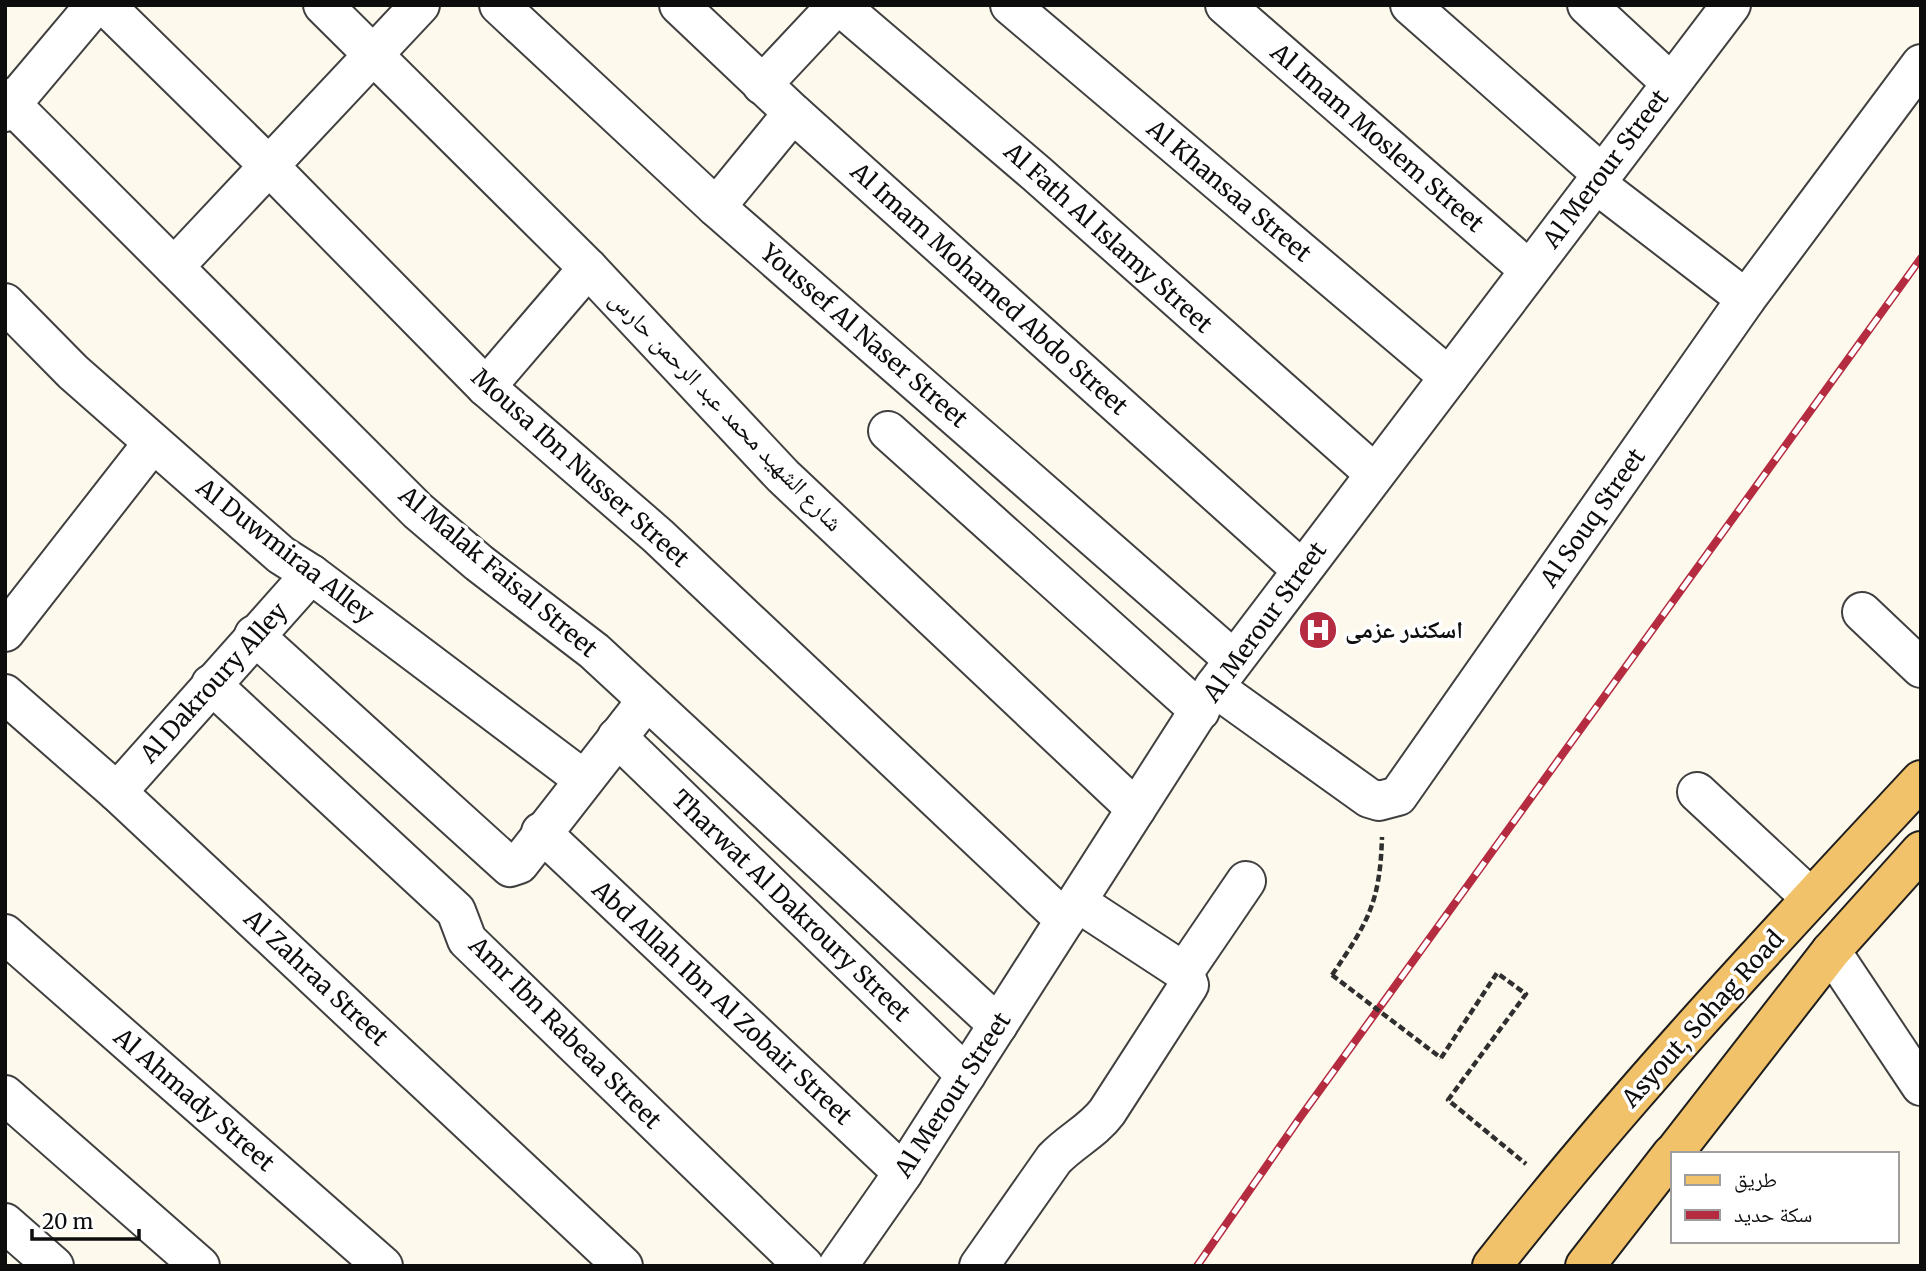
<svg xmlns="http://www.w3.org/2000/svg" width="1926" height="1271" viewBox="0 0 1926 1271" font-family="Merriweather,'Noto Naskh Arabic',serif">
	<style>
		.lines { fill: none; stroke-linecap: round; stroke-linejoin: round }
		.minor-casing { stroke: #404040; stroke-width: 42 }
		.major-casing { stroke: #1e1e1e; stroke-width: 42 }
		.path { stroke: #2f2f2f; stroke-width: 4.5; stroke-dasharray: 7 3.5; stroke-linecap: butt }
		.minor { stroke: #fff; stroke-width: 38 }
		.major { stroke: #f1c26a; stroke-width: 38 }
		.rail-casing { stroke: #b52c41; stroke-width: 8 }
		.rail { stroke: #fff; stroke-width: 5; stroke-dasharray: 16; stroke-linecap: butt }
		.path-bridge { stroke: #2f2f2f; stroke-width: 4.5; stroke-dasharray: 7 3.5; stroke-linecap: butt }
		.labels { text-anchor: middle; stroke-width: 7; stroke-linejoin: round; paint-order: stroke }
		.street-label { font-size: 24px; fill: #0d0d0d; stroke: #fff }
		.poi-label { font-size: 24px; font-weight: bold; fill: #0d0d0d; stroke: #fff; text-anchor: start }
	</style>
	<rect width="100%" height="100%" fill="#fef9ed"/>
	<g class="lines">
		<g class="minor-casing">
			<g id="minor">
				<polyline points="105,5 269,166 486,387 658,536 1065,920"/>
				<polyline points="323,5 588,268 783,476 1136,809"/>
				<polyline points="499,5 716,207 1234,660"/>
				<polyline points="679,5 793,113 1302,570"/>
				<polyline points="839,5 1037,174 1375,474"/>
				<polyline points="1010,5 1449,377"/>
				<polyline points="1225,5 1529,270"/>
				<polyline points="1410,5 1602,174"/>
				<polyline points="1587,5 1671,83"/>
				<polyline points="762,85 837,5"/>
				<polyline points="5,98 418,511 479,563 594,651 998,1025"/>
				<polyline points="5,112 95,5"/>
				<polyline points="1595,183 1746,299"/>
				<polyline points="716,207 793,113"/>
				<polyline points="174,267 420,5"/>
				<polyline points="5,303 73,372 281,555 311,574 583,779"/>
				<polyline points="486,387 588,268"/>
				<polyline points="888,431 1200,711"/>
				<polyline points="1862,612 1921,668"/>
				<polyline points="5,632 152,444"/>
				<polyline points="254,635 510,867 519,864 647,700"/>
				<polyline points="211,684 456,911 467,940 804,1266"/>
				<polyline points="1214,687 1369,798 1379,801 1398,796 1746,299 1921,64"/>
				<polyline points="5,694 117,792 623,1266"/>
				<polyline points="617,737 966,1075"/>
				<polyline points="117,792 311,574"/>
				<polyline points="1697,792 1811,898"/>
				<polyline points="541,832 903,1173"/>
				<polyline points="5,934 383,1266"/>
				<polyline points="1831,951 1921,1086"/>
				<polyline points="1184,972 1246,881"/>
				<polyline points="5,1095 200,1266"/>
				<polyline points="5,1223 54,1266"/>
				<polyline points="838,1266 903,1173 1214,687 1731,5"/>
				<path d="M979,1266l75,-107c17,-18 39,-28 53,-47l82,-127 -5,-13 -107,-70"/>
			</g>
		</g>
		<g class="major-casing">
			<g id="major">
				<polyline points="1673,1154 1831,951 1921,851"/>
				<path d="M1492,1266c133,-170 282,-328 429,-486"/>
				<polyline points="1585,1266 1672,1154"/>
			</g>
		</g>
		<g class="path">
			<path d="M1332,975c36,-53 48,-72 50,-138"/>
			<polyline points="1441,1058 1497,973 1526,994 1448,1100 1526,1164"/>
		</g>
		<use href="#minor" class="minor"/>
		<use href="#major" class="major"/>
		<g class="rail-casing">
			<polyline id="rail" points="1197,1266 1299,1119 1921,258"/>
		</g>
		<use href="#rail" class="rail"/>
		<polyline class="path-bridge" points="1332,975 1441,1058"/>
	</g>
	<defs>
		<g id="hospital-disc" transform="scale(2.0125)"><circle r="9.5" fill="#b52c41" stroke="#fff"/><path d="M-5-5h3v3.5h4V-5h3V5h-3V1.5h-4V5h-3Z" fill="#fff"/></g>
	</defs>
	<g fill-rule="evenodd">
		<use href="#hospital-disc" x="1318" y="630"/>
	</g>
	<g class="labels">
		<g class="street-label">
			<text transform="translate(1377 138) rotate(41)" y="8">Al Imam Moslem Street</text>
			<text transform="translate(1606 169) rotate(-53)" y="8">Al Merour Street</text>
			<text transform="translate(1229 191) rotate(40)" y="8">Al Khansaa Street</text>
			<text transform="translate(1108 238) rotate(42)" y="8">Al Fath Al Islamy Street</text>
			<text transform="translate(989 289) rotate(42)" y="8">Al Imam Mohamed Abdo Street</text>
			<text transform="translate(864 336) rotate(41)" y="8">Youssef Al Naser Street</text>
			<text transform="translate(726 411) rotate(46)" y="8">شارع الشهيد محمد عبد الرحمن حارس</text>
			<text transform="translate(580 468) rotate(42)" y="8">Mousa Ibn Nusser Street</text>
			<text transform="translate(1593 518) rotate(-55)" y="8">Al Souq Street</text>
			<text transform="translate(285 551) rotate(38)" y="8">Al Duwmiraa Alley</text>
			<text transform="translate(498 572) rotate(40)" y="8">Al Malak Faisal Street</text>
			<text transform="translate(1265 622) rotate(-54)" y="8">Al Merour Street</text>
			<text transform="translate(214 683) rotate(-48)" y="8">Al Dakroury Alley</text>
			<text transform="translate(791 906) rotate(44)" y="8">Tharwat Al Dakroury Street</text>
			<text transform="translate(316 978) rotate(43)" y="8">Al Zahraa Street</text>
			<text transform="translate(722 1003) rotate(43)" y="8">Abd Allah Ibn Al Zobair Street</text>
			<text transform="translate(1703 1019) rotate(-48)" y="8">Asyout, Sohag Road</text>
			<text transform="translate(565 1033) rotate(45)" y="8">Amr Ibn Rabeaa Street</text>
			<text transform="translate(953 1095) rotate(-57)" y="8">Al Merour Street</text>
			<text transform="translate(194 1100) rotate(41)" y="8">Al Ahmady Street</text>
		</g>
		<g class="poi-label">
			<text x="1345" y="638">اسكندر عزمى</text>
		</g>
	</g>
	<rect width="1926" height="1271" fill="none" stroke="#0d0d0d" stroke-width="14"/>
	<rect x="1671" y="1152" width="228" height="91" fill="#ffffff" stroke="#9e9e9e" stroke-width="2"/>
	<rect x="1685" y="1175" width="35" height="10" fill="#f1c26a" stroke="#9e9e9e" stroke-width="2"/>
	<text x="1734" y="1187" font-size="21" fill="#0d0d0d">طريق</text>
	<rect x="1685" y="1210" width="35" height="10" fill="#b52c41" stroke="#9e9e9e" stroke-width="2"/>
	<text x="1734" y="1222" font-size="21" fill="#0d0d0d">سكة حديد</text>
	<path d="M32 1229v10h107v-10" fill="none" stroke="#0d0d0d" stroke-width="3.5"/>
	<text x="42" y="1229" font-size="21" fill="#0d0d0d" stroke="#ffffff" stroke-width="5" paint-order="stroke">20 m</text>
</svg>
